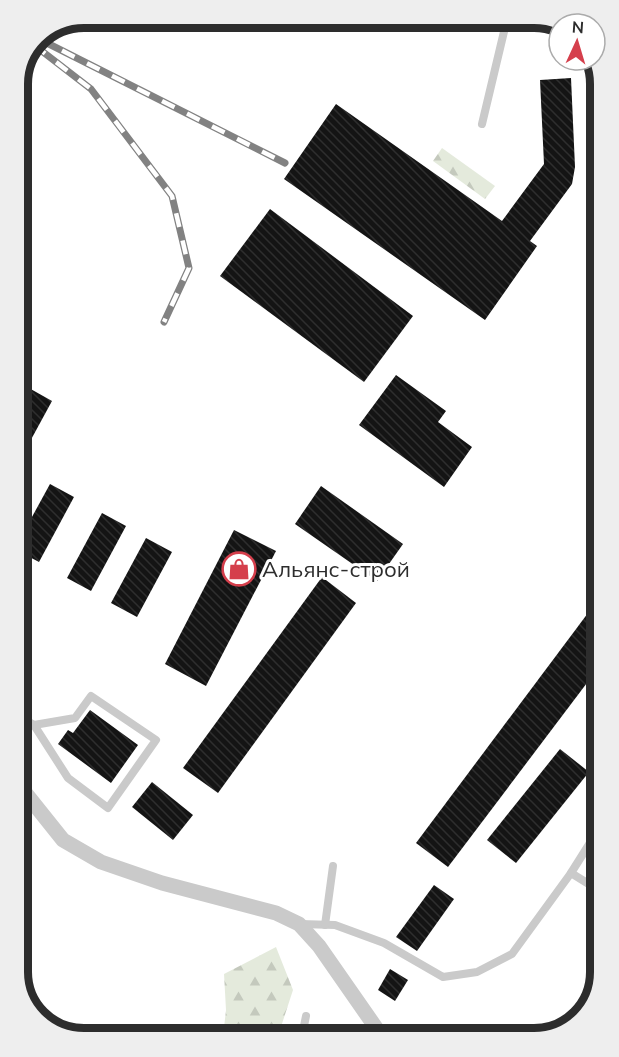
<svg xmlns="http://www.w3.org/2000/svg" width="619" height="1057" viewBox="0 0 619 1057" font-family="Mulish,sans-serif">
	<style>
		.forest { fill: url(#forest-firs) }
		.building { fill: url(#building-back-hatch) }
		.lines { fill: none; stroke-linecap: round; stroke-linejoin: round }
		.service { stroke: #cacaca; stroke-width: 8 }
		.minor { stroke: #cacaca; stroke-width: 15 }
		.rail-casing { stroke: #828282; stroke-width: 7 }
		.rail { stroke: #fff; stroke-width: 4.5; stroke-dasharray: 14; stroke-linecap: butt }
		.labels { text-anchor: middle; stroke-width: 6; stroke-linejoin: round; paint-order: stroke }
		.poi-label { font-size: 22px; fill: #2d2d2d; stroke: #fff; text-anchor: start }
		.rim { fill: none; stroke: #2d2d2d; stroke-width: 8 }
	</style>
	<defs>
		<pattern id="forest-firs" width="22" height="20" patternUnits="userSpaceOnUse" patternTransform="scale(1.5)"><rect width="22" height="20" fill="#e4eadc"/><path d="M5 1l3.5 6h-7zM16 11l3.5 6h-7z" fill="#c4c9bd"/></pattern>
		<pattern id="building-back-hatch" width="6" height="6" patternUnits="userSpaceOnUse" patternTransform="scale(1.5)"><rect width="6" height="6" fill="#141414"/><path d="M-1 5l2 2M0 0l6 6M5-1l2 2" fill="none" stroke="#2e2e2e"/></pattern>
	</defs>
	<rect width="100%" height="100%" fill="#fff"/>
	<g class="forest">
		<polygon points="442,148 495,186 485,199 433,161"/>
		<polygon points="276,947 293,990 278,1036 223,1037 226,1010 224,974"/>
		<polygon points="115,1032 194,1037 115,1038"/>
	</g>
	<g class="building">
		<polygon points="571,78 575,167 572,184 530,241 537,246 485,320 284,179 336,104 502,221 544,164 540,80"/>
		<polygon points="270,209 413,316 364,382 220,276"/>
		<polygon points="396,375 446,411 438,422 472,447 444,487 359,425"/>
		<polygon points="20,383 52,401 21,458 20,392"/>
		<polygon points="50,484 74,497 39,562 22,553 21,537"/>
		<polygon points="321,486 403,544 377,581 295,524"/>
		<polygon points="102,513 126,526 91,591 67,578"/>
		<polygon points="234,530 276,551 206,686 165,664"/>
		<polygon points="146,538 172,552 137,617 111,603"/>
		<polygon points="322,577 356,603 218,793 183,768"/>
		<polygon points="588,613 598,620 599,667 448,867 416,843"/>
		<polygon points="90,710 138,745 111,783 58,744 68,730 73,733"/>
		<polygon points="560,749 589,772 516,863 487,840"/>
		<polygon points="152,782 193,815 173,840 132,807"/>
		<polygon points="434,885 454,899 417,951 396,937"/>
		<polygon points="390,969 408,980 395,1001 378,990"/>
	</g>
	<g class="lines">
		<g class="service">
			<polyline points="482,124 507,19 514,18"/>
			<polyline points="23,718 34,725 68,778 108,808 156,740 91,696 75,718 34,725"/>
			<polyline points="571,873 600,827"/>
			<polyline points="300,924 335,925 384,943 443,977 477,972 512,954 571,873 600,891"/>
			<polyline points="325,925 333,866"/>
			<polyline points="302,1036 306,1016"/>
		</g>
		<polyline class="minor" points="23,790 63,840 101,862 162,883 276,913 299,924 319,946 381,1035"/>
		<g class="rail-casing">
			<g id="rail">
				<polyline points="37,38 285,163"/>
				<polyline points="34,45 91,89 172,196 189,268 164,322"/>
			</g>
		</g>
		<use href="#rail" class="rail"/>
	</g>
	<defs>
		<g id="shop-ring" transform="scale(1.725)"><circle r="9.5" fill="#fff" stroke="#d53f4c" stroke-width="1.5"/><path d="M-5-2.5h2.3a2.7 3.5 0 0 1 5.4 0H5L5.5 6h-11ZM-1.5-2.5h3a1.5 2.3 0 0 0-3 0Z" fill="#d53f4c"/></g>
	</defs>
	<g fill-rule="evenodd">
		<use href="#shop-ring" x="239" y="569"/>
	</g>
	<g class="labels">
		<g class="poi-label">
			<text x="262" y="577">Альянс-строй</text>
		</g>
	</g>
	<path d="M0 0H619V1057H0ZM84 28H534A56 56 0 0 1 590 84V972A56 56 0 0 1 534 1028H84A56 56 0 0 1 28 972V84A56 56 0 0 1 84 28Z" fill="#eee" fill-rule="evenodd"/>
	<path class="rim" d="M84 28H534A56 56 0 0 1 590 84V972A56 56 0 0 1 534 1028H84A56 56 0 0 1 28 972V84A56 56 0 0 1 84 28Z"/>
	<g transform="translate(577 42) rotate(4)"><circle r="28" fill="#ffffff" stroke="#ababab" stroke-width="1.5"/>
	<path d="M0-4.5L10 22L0 15L-10 22Z" fill="#d53f4c"/>
	<text y="-9" font-size="16" font-weight="bold" text-anchor="middle" fill="#2d2d2d">N</text>
	</g>
</svg>
